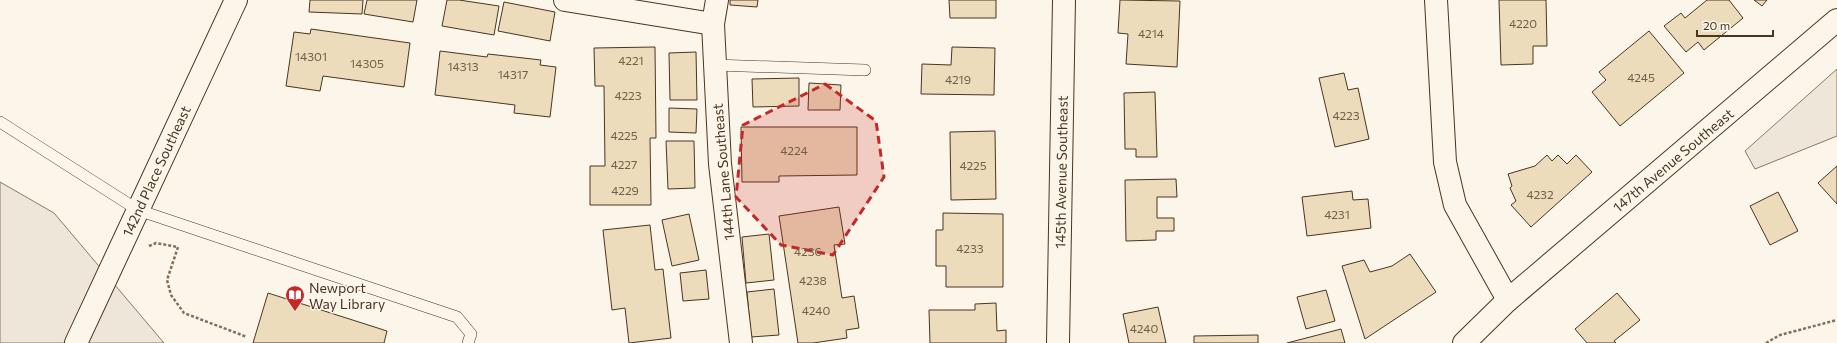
<svg xmlns="http://www.w3.org/2000/svg" width="1837" height="343" font-family="Commissioner,sans-serif">
  <style>
    .green { fill: #ede6d9; stroke: #887966 }
    .building { fill: #ecdcbc; stroke: #4a3520 }
    .lines { fill: none; stroke-linecap: round; stroke-linejoin: round }
    .service-casing { stroke: #4a3520; stroke-width: 12 }
    .minor-casing { stroke: #4a3520; stroke-width: 24 }
    .path { stroke: #7f6f5c; stroke-width: 2.5; stroke-dasharray: 3 2; stroke-linecap: butt }
    .service { stroke: #fbf6e9; stroke-width: 11 }
    .minor { stroke: #fbf6e9; stroke-width: 22 }
    .marked { fill: #c62828; fill-opacity: 0.2; stroke: #c62828; stroke-width: 3; stroke-dasharray: 8 5; stroke-linejoin: round }
    .labels { text-anchor: middle; dominant-baseline: central; stroke-width: 3; stroke-linejoin: round; paint-order: stroke }
    .number-label { font-size: 12px; fill: #725f47 }
    .street-label { font-size: 14px; fill: #4a3520; stroke: #fbf6e9 }
    .poi-label { font-size: 14px; fill: #4a3520; stroke: #fbf6e9; text-anchor: start }
  </style>
  <rect width="100%" height="100%" fill="#fbf6e9"/>
  <g class="green">
    <path d="M1837 69V136L1755 169 1745 151Z"/>
    <path d="M0 182 54 213 164 343H0Z"/>
  </g>
  <g class="building">
    <path d="M310 0H363L362 14 309 12Z"/>
    <path d="M367 0H417L413 22 364 14Z"/>
    <path d="M447 0H459L499 6 494 35 442 26Z"/>
    <path d="M730 0H758L757 7 730 5Z"/>
    <path d="M949 0H996V18H950Z"/>
    <path d="M1120 0 1180 1 1177 67 1126 64 1128 34 1118 33Z"/>
    <path d="M1499 0H1546L1547 46H1533V64L1501 65Z"/>
    <path d="M1707 0H1729L1743 18 1704 50 1698 42 1686 52 1664 26 1681 13 1685 18Z"/>
    <path d="M1754 0H1767L1762 6Z"/>
    <path d="M504 2 555 12 550 41 498 31Z"/>
    <path d="M311 29 410 43 404 87 323 76 320 91 286 86 294 32 310 34Z"/>
    <path d="M1649 31 1684 73 1620 126 1592 92 1606 80 1599 72Z"/>
    <path d="M655 47 656 138H650L651 205H590V166H605L604 86H595L594 48Z"/>
    <path d="M952 47 995 48 994 95 921 94 922 64 951 65Z"/>
    <path d="M440 51 487 57 488 54 541 60 540 65 556 67 550 117 514 113 515 105 435 95Z"/>
    <path d="M696 52 697 100H670L669 53Z"/>
    <path d="M1344 73 1348 90 1358 88 1369 139 1335 147 1319 78Z"/>
    <path d="M799 78V106L753 107 752 79Z"/>
    <path d="M809 83 841 85 840 110H808Z"/>
    <path d="M1155 92 1157 157H1136V149H1125L1124 93Z"/>
    <path d="M669 108 697 109 696 133 669 132Z"/>
    <path d="M741 127H857V175L779 176V182H742Z"/>
    <path d="M995 131 996 199 951 200 950 132Z"/>
    <path d="M666 141H694L695 188 668 189Z"/>
    <path d="M1547 155 1552 161 1558 155 1567 164 1576 155 1592 172 1531 227 1511 205 1516 201 1510 188 1512 186 1508 174 1535 166Z"/>
    <path d="M1837 166V204L1818 183Z"/>
    <path d="M1176 179 1177 197H1157V218H1174V231H1156V240L1126 241 1125 180Z"/>
    <path d="M1352 191 1353 200 1368 199 1371 228 1307 236 1302 197Z"/>
    <path d="M1778 192 1798 231 1770 245 1750 206Z"/>
    <path d="M839 207 845 244 834 245 842 298 854 296 859 328 846 330 847 338 813 343H798L779 216Z"/>
    <path d="M943 213 1003 214V287H946V266H936V230H943Z"/>
    <path d="M689 214 699 260 672 266 662 220Z"/>
    <path d="M650 225 655 270 663 269 671 338 629 343 625 308 612 310 603 230Z"/>
    <path d="M769 234 774 280 746 283 742 237Z"/>
    <path d="M1410 254 1436 292 1365 339 1342 266 1364 260 1370 272 1392 266Z"/>
    <path d="M706 270 709 299 683 301 680 273Z"/>
    <path d="M774 289 779 335 751 337 747 292Z"/>
    <path d="M1326 290 1335 321 1306 329 1297 297Z"/>
    <path d="M268 293 387 331 384 343H253Z"/>
    <path d="M1617 293 1640 320 1614 341 1616 343H1587L1575 329Z"/>
    <path d="M996 303 997 331 1006 330V343H930L929 310H975V304Z"/>
    <path d="M1158 307 1166 343H1129L1123 314Z"/>
    <path d="M1341 329 1345 343H1287Z"/>
    <path d="M1258 335V343H1194V336Z"/>
  </g>
  <g class="lines">
    <g class="service-casing">
      <g id="service">
        <path d="M715 65 865 70"/>
        <path d="M0 122 138 210 457 317 471 334 468 343"/>
      </g>
    </g>
    <g class="minor-casing">
      <g id="minor">
        <path d="M565 0 713 24"/>
        <path d="M717 0 713 24 720 164 741 343"/>
        <path d="M1436 0 1445 162 1455 205 1508 300"/>
        <path d="M76 343 236 0"/>
        <path d="M1058 343 1064 0"/>
        <path d="M1464 343 1508 300 1837 20"/>
      </g>
    </g>
    <g class="path">
      <path d="M149 246 156 243 178 247 167 280 171 295 184 313 247 337"/>
      <path d="M1766 343 1780 335 1837 320"/>
    </g>
    <use href="#service" class="service"/>
    <use href="#minor" class="minor"/>
  </g>
  <path class="marked" d="M825 84 876 121 884 177 833 255 781 245 736 197 743 125Z"/>
  <defs>
    <g id="library-pin" transform="scale(1)"><path d="M0 17L-7.5 6A9.5 9.5 0 1 1 7.5 6Z" fill="#c62828" stroke="#fbf6e9"/><path d="M-6-4Q-3-5.5-.7-3.5V5Q-3 3-6 4ZM6-4Q3-5.5 .7-3.5V5Q3 3 6 4Z" fill="#fff"/></g>
  </defs>
  <g fill-rule="evenodd">
    <use href="#library-pin" x="295" y="295"/>
  </g>
  <g class="labels">
    <g class="number-label">
      <text x="1523" y="23">4220</text>
      <text x="1151" y="33">4214</text>
      <text x="311" y="56">14301</text>
      <text x="631" y="60">4221</text>
      <text x="367" y="63">14305</text>
      <text x="463" y="66">14313</text>
      <text x="513" y="74">14317</text>
      <text x="1641" y="77">4245</text>
      <text x="958" y="79">4219</text>
      <text x="628" y="95">4223</text>
      <text x="1346" y="115">4223</text>
      <text x="624" y="135">4225</text>
      <text x="794" y="150">4224</text>
      <text x="624" y="164">4227</text>
      <text x="973" y="165">4225</text>
      <text x="625" y="190">4229</text>
      <text x="1540" y="194">4232</text>
      <text x="1337" y="214">4231</text>
      <text x="970" y="248">4233</text>
      <text x="808" y="251">4236</text>
      <text x="813" y="280">4238</text>
      <text x="816" y="310">4240</text>
      <text x="1144" y="328">4240</text>
    </g>
    <g class="street-label">
      <text transform="translate(1673 160) rotate(-40)">147th Avenue Southeast</text>
      <text transform="translate(156 171) rotate(-65)">142nd Place Southeast</text>
      <text transform="translate(723 172) rotate(-95)">144th Lane Southeast</text>
      <text transform="translate(1061 172) rotate(-89)">145th Avenue Southeast</text>
    </g>
    <g class="poi-label">
      <text x="309" y="287">Newport<tspan x="309" dy="16">Way Library</tspan></text>
    </g>
  </g>
  <path d="M1697 30v6h76v-6" fill="none" stroke="#4a3520" stroke-width="2"/>
  <text x="1703" y="30" font-size="12" fill="#4a3520" stroke="#fbf6e9" stroke-width="3" paint-order="stroke">20 m</text>
</svg>
